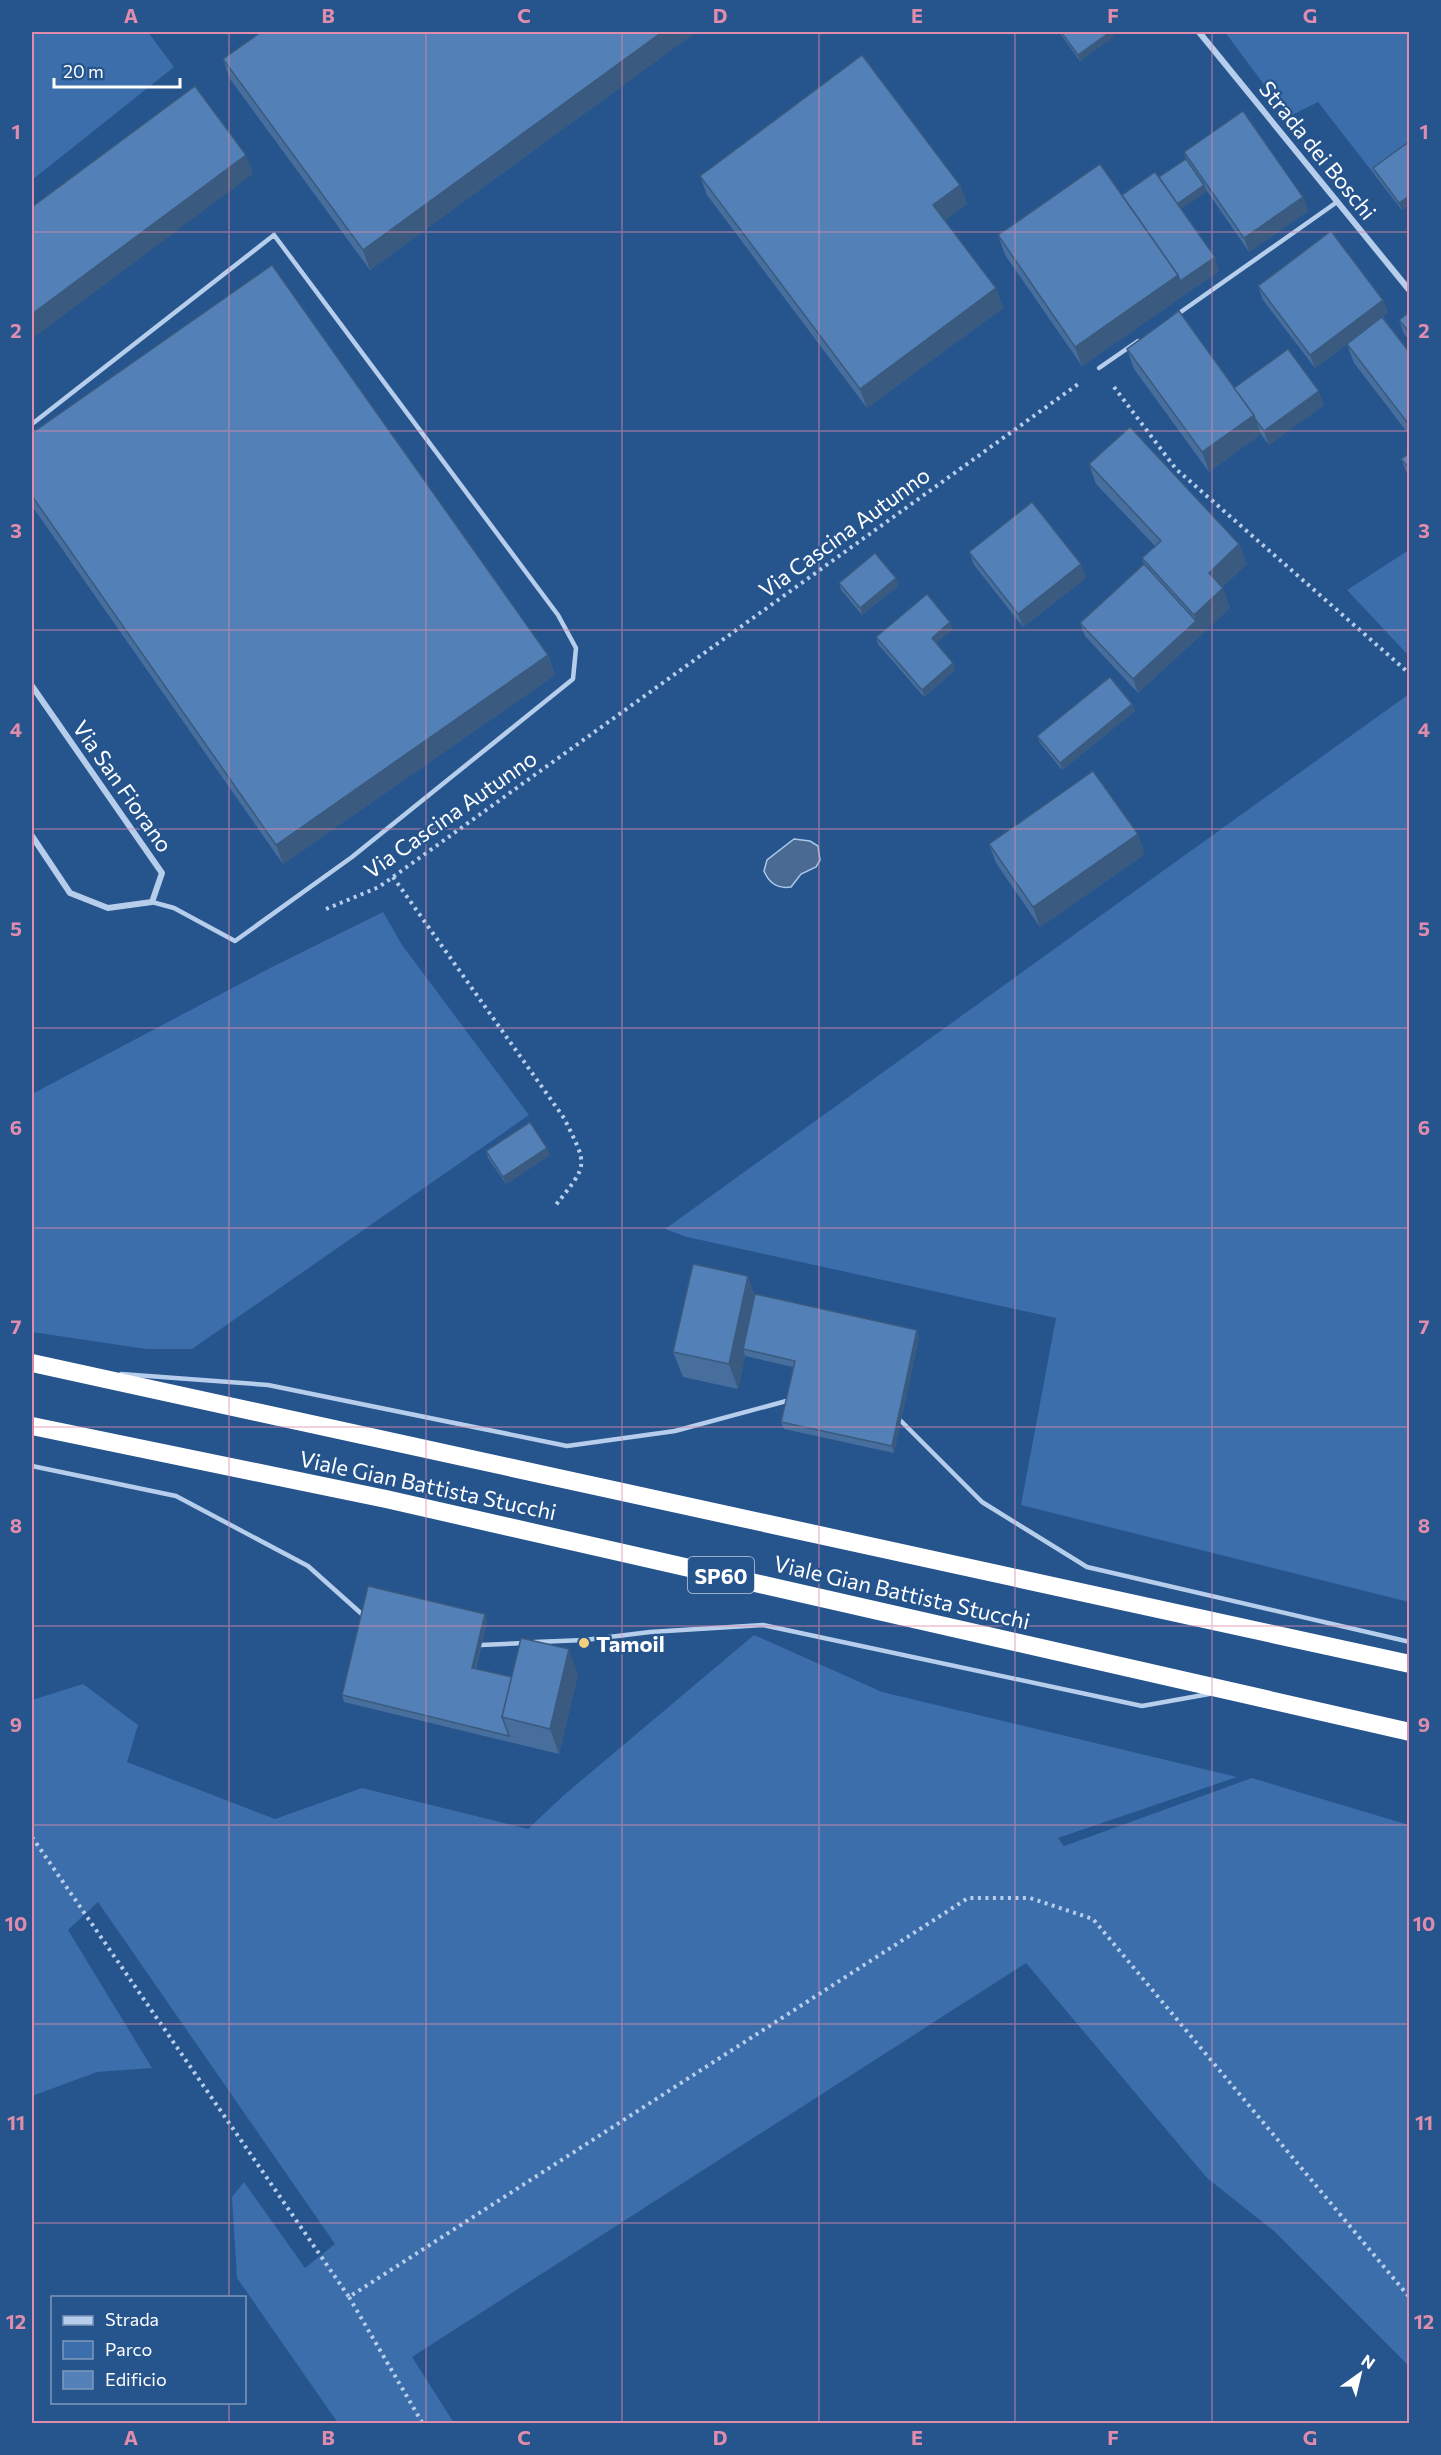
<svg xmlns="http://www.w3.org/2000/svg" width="1441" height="2455" font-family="Commissioner,sans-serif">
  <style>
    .green { fill: #3b6eaa }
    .water { fill: #4a6a92; stroke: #abc9eb; stroke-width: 1.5 }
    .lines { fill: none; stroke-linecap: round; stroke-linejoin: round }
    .path { stroke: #b6ceeb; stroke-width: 4; stroke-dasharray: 3 4.5; stroke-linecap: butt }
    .lane { stroke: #b6ceeb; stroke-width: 4.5 }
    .street { stroke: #b6ceeb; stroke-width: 6 }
    .highway { stroke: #fff; stroke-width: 18 }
    .wall { fill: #476e9d }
    .shaded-wall { fill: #3a5a7f }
    .building { fill: #5380b6; stroke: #3a5a7f; stroke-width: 1.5 }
    .grid { fill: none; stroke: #e08cad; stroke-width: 1.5; stroke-opacity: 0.55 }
    .poi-dot { fill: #f3d07b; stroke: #26548d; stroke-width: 2 }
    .labels { text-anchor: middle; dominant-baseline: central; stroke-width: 4.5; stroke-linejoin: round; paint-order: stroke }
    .shield { fill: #26548d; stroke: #beccdd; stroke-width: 1.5 }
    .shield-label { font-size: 21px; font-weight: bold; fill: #fff }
    .street-label { font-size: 22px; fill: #fff; stroke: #26548d }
    .poi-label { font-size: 22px; font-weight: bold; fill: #fff; stroke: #26548d; text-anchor: start }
    .neatline { fill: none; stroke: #e08cad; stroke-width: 2 }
    .grid-label { font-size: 20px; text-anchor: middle; font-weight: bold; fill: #e08cad }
  </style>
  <rect width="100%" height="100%" fill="#26548d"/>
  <g class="green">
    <path d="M32 32H148L174 67 32 180Z"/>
    <path d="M1225 32H1409V204L1402 210 1318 102 1288 117Z"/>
    <path d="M1409 550V656L1347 590Z"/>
    <path d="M1409 694V1602L1021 1505 1056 1318 687 1237 665 1229Z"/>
    <path d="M383 912 402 945 529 1115 192 1349H146L32 1332V1094L270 968Z"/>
    <path d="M754 1635 882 1692 1237 1777 1058 1838 1064 1846 1252 1778 1409 1825V2366L1274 2231 1207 2178 1026 1963 412 2357 454 2423H338L237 2278 232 2197 244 2182 305 2268 335 2244 98 1902 68 1930 152 2068 97 2072 32 2096V1700L83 1684 138 1725 127 1762 275 1819 362 1788 528 1829 564 1795Z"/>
  </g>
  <path class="water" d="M794 839 810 841 818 846 820 860 816 867 801 874 791 887C778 889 769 883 764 871L767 860Z"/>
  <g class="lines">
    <g class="path">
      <path d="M1114 387 1176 469 1410 674"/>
      <path d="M393 877 564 1118C588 1167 589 1163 555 1206"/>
      <path d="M326 909 379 887 1081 382"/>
      <path d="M32 1837 349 2297 968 1898H1030L1093 1919 1410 2298"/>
      <path d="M349 2297 423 2424"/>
    </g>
    <g class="lane">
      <path d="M1175 316 1337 202"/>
      <path d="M1099 368 1138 341"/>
      <path d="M32 424 274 235 558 615 576 648 573 679 352 857 235 941 174 908 152 902"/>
      <path d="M121 1374 268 1385 567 1446 675 1431 790 1400"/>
      <path d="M901 1421 982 1502 1087 1567 1410 1642"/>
      <path d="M32 1466 176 1496 308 1566 364 1616"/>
      <path d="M535 1642 585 1640 650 1632 763 1625 1142 1706 1209 1694"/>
      <path d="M481 1645 524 1643"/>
    </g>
    <g class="street">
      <path d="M1199 32 1410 291"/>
      <path d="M32 686 162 873 152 902 108 908 70 893 32 836"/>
    </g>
    <g class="highway">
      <path d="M32 1363 1410 1664"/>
      <path d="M32 1426 386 1499 1410 1732"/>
    </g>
  </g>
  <g class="wall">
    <path d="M696 32 370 270 230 79 223 59Z"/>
    <path d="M1059 32H1111L1113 37 1080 61Z"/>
    <path d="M1410 141V204L1402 210 1375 175 1373 168Z"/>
    <path d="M1184 152 1303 197 1308 211 1249 252 1207 191 1181 209 1219 271 1082 366 1005 255 998 235 1122 195 1159 177 1186 159Z"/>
    <path d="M700 176 960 185 967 204 945 220 996 288 1003 308 867 408 707 195Z"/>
    <path d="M1258 286 1383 300 1388 313 1383 317 1410 353V436L1354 363 1347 344 1315 368 1263 300Z"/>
    <path d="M1410 312V341L1404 334 1399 320Z"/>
    <path d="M1127 349 1234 388 1324 405 1269 445 1260 433 1261 434 1209 472 1134 369Z"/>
    <path d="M32 433 548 655 555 675 283 864 32 506Z"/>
    <path d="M1410 453V480L1401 459Z"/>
    <path d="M1089 464 1239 544 1247 564 1222 587 1230 608 1138 693 1085 636 1080 623 1144 564 1142 558 1155 546 1096 484Z"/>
    <path d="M969 552 1086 578 1023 627 974 565Z"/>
    <path d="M839 583 899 585 862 615 841 590Z"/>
    <path d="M953 629 936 643 955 670 924 697 878 644 876 637Z"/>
    <path d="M1132 704 1135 711 1062 770 1040 743 1037 736Z"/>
    <path d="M989 844 1145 854 1040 927 996 863Z"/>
    <path d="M486 1151 550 1155 506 1184 488 1158Z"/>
    <path d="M755 1294 919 1337 894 1453 784 1429 781 1422 793 1367 745 1356 738 1389 683 1377 673 1352Z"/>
    <path d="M487 1621 476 1669 512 1677 578 1674 559 1754 344 1702 342 1695Z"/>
  </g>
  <g class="shaded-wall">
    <path d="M662 32H696L370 270 363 250Z"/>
    <path d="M1110 32H1111L1113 37 1080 61 1078 55Z"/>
    <path d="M246 155 253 174 32 339V314Z"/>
    <path d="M960 185 967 204 940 224 933 205Z"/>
    <path d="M1204 185 1207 191 1179 211 1176 204Z"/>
    <path d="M1410 196V204L1402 210 1399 203Z"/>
    <path d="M1303 197 1308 211 1249 252 1244 238Z"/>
    <path d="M1215 257 1219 271 1082 366 1075 347 1178 275Z"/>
    <path d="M996 288 1003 308 867 408 860 389Z"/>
    <path d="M1383 300 1388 313 1315 368 1310 355Z"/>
    <path d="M1319 391 1324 405 1269 445 1264 431Z"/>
    <path d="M1254 415 1261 434 1209 472 1202 452Z"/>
    <path d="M1239 544 1247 564 1216 592 1209 573Z"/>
    <path d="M1081 564 1086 578 1023 627 1018 614Z"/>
    <path d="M896 578 899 585 862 615 860 608Z"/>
    <path d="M1223 588 1230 608 1138 693 1133 679 1196 621 1194 615Z"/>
    <path d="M950 622 953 629 934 645 932 638Z"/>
    <path d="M548 655 555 675 283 864 276 845Z"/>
    <path d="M953 663 955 670 924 697 922 690Z"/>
    <path d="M1132 704 1135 711 1062 770 1060 763Z"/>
    <path d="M1138 834 1145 854 1040 927 1033 907Z"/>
    <path d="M547 1148 550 1155 506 1184 503 1177Z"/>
    <path d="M748 1276 757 1301 743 1349 745 1356 738 1389 729 1364Z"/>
    <path d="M917 1330 919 1337 894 1453 892 1446Z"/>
    <path d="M485 1614 487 1621 474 1674 472 1668Z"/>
    <path d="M569 1649 578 1674 559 1754 550 1729Z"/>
  </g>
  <g class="building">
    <path d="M261 32H662L363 250 223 59Z"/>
    <path d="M1061 32H1110L1078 55Z"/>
    <path d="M862 55 960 185 933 205 996 288 860 389 700 176Z"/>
    <path d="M195 86 246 155 32 314V207Z"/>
    <path d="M1243 111 1303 197 1244 238 1184 152Z"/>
    <path d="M1410 141V196L1399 203 1373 168Z"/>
    <path d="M1186 159 1204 185 1177 204 1159 177Z"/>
    <path d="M1100 164 1178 275 1075 347 998 235Z"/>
    <path d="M1155 172 1215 257 1180 281 1178 275 1122 195Z"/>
    <path d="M1331 231 1383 300 1310 355 1258 286Z"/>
    <path d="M272 265 548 655 276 845 32 496V433Z"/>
    <path d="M1179 311 1254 415 1202 452 1127 349Z"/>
    <path d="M1410 312V333L1399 320Z"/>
    <path d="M1382 317 1410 353V426L1347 344Z"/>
    <path d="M1288 349 1319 391 1264 431 1255 419 1254 415 1234 388Z"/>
    <path d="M1130 427 1239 544 1209 573 1223 588 1194 615 1142 558 1161 541 1089 464Z"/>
    <path d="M1410 453V469L1401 459Z"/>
    <path d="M1032 502 1081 564 1018 614 969 552Z"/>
    <path d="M875 553 896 578 860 608 839 583Z"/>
    <path d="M1144 564 1196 621 1133 679 1080 623Z"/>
    <path d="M927 594 950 622 932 638 953 663 922 690 876 637Z"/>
    <path d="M1110 677 1132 704 1060 763 1037 736Z"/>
    <path d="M1093 771 1138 834 1033 907 989 844Z"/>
    <path d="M530 1122 547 1148 503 1177 486 1151Z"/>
    <path d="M693 1264 748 1276 729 1364 673 1352Z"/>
    <path d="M755 1294 917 1330 892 1446 781 1422 795 1361 743 1349Z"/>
    <path d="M368 1586 485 1614 472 1668 512 1677 502 1717 509 1736 342 1695Z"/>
    <path d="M521 1638 569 1649 550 1729 502 1717Z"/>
  </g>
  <path class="grid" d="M229 32V2298M426 32V2424M622 32V2424M819 32V2424M1015 32V2424M1212 32V2424M32 232H1410M32 431H1410M32 630H1410M32 829H1410M32 1028H1410M32 1228H1410M32 1427H1410M32 1626H1410M32 1825H1410M32 2024H1410M32 2223H1410M229 2402V2424"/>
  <circle class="poi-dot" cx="584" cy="1643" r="6"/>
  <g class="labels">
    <rect class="shield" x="688" y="1557" width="66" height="36" rx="4.5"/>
    <g class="shield-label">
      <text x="721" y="1575">SP60</text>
    </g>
    <g class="street-label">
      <text transform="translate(1318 150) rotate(51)">Strada dei Boschi</text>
      <text transform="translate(844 532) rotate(-36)">Via Cascina Autunno</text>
      <text transform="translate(123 786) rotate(55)">Via San Fiorano</text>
      <text transform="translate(450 814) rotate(-35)">Via Cascina Autunno</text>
      <text transform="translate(428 1485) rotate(12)">Viale Gian Battista Stucchi</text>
      <text transform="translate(902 1592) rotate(13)">Viale Gian Battista Stucchi</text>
    </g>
    <g class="poi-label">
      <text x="596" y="1643">Tamoil</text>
    </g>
  </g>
  <rect width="1441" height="2455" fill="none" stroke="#26548d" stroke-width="66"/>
  <rect x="51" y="2296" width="195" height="108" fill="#26548d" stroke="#7d98bb" stroke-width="1.5"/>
  <rect x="63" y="2316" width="30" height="9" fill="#b6ceeb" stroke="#7d98bb" stroke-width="1.5"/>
  <text x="105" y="2326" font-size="18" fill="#ffffff">Strada</text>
  <rect x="63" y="2341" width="30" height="18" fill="#3b6eaa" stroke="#7d98bb" stroke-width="1.5"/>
  <text x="105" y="2356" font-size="18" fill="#ffffff">Parco</text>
  <rect x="63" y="2371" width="30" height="18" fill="#5380b6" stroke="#7d98bb" stroke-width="1.5"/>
  <text x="105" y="2386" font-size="18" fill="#ffffff">Edificio</text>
  <g transform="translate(1360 2374) rotate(34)" stroke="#26548d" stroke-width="4.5" paint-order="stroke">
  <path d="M0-4.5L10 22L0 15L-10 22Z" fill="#ffffff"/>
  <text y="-9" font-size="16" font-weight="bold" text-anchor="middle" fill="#ffffff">N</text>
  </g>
  <path d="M54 78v9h126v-9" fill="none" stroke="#ffffff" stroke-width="3"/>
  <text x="63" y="78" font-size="18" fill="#ffffff" stroke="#26548d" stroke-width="4.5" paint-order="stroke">20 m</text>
  <rect x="33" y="33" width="1375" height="2389" class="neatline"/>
  <g class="grid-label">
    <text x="131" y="23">A</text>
    <text x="328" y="23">B</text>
    <text x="524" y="23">C</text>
    <text x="720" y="23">D</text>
    <text x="917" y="23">E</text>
    <text x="1113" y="23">F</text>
    <text x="1310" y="23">G</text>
    <text x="16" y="139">1</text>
    <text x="1424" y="139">1</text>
    <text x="16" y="338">2</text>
    <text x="1424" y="338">2</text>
    <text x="16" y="538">3</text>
    <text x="1424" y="538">3</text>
    <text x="16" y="737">4</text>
    <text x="1424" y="737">4</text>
    <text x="16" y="936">5</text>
    <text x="1424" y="936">5</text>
    <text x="16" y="1135">6</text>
    <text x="1424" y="1135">6</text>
    <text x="16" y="1334">7</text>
    <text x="1424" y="1334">7</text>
    <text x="16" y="1533">8</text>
    <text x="1424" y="1533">8</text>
    <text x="16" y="1732">9</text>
    <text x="1424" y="1732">9</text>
    <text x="16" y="1931">10</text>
    <text x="1424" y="1931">10</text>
    <text x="16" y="2130">11</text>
    <text x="1424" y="2130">11</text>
    <text x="16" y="2329">12</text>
    <text x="1424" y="2329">12</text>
    <text x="131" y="2445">A</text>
    <text x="328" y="2445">B</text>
    <text x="524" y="2445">C</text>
    <text x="720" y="2445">D</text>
    <text x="917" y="2445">E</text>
    <text x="1113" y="2445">F</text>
    <text x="1310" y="2445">G</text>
  </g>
</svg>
